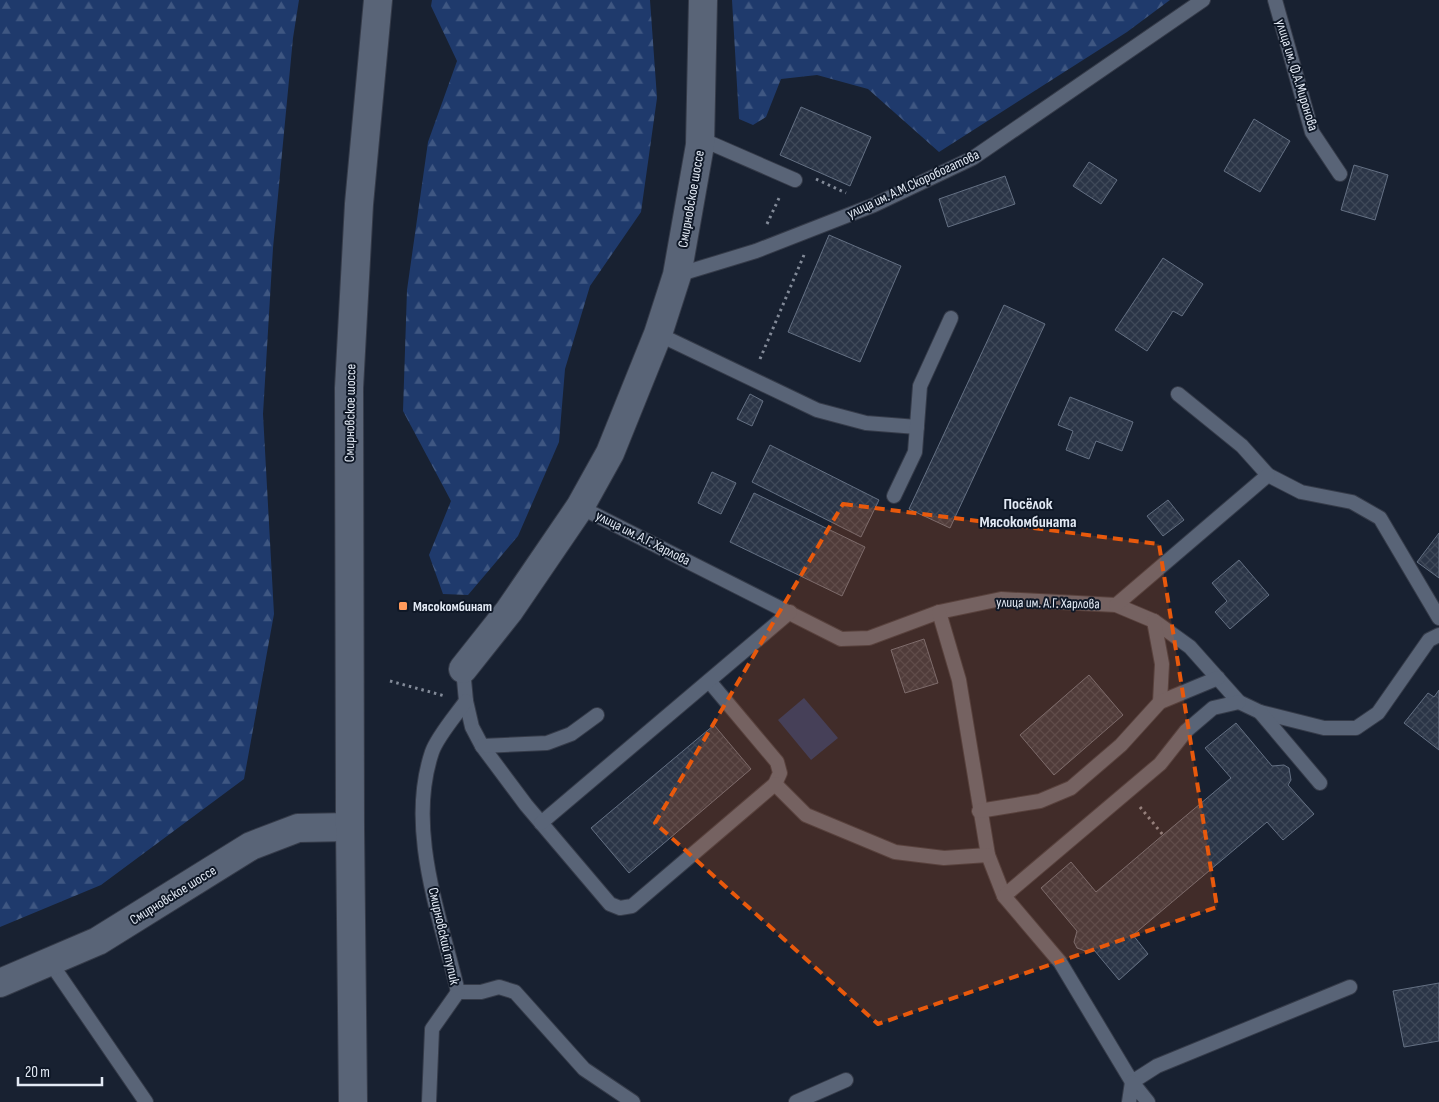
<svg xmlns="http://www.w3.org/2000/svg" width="1439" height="1102" font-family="'Sofia Sans Condensed',sans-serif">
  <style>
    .green { fill: #1f3a6c }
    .forest { fill: url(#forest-firs) }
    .building { fill: url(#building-cross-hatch); stroke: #647083 }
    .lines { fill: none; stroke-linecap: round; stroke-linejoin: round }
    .lane-casing { stroke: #353b49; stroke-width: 16 }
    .street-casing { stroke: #353b49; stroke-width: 30 }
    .secondary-casing { stroke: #353b49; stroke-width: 30 }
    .path { stroke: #828a98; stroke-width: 3; stroke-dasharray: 2.5 4; stroke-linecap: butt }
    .lane { stroke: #596477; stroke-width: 14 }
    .street { stroke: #596477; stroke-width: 28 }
    .secondary { stroke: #596477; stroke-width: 28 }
    .marked { fill: #e8590c; fill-opacity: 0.2; stroke: #e8590c; stroke-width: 4; stroke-dasharray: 10 6; stroke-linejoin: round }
    .poi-dot { fill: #ff9a5b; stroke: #0f1827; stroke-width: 2 }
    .labels { text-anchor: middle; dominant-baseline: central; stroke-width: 4; stroke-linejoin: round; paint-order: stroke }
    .street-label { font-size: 14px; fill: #e3eaf5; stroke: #0f1827 }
    .poi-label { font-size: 14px; font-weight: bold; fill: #e3eaf5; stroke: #0f1827; text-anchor: start }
    .quarter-label { font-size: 16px; font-weight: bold; fill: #e3eaf5; stroke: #0f1827 }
  </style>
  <defs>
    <pattern id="forest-firs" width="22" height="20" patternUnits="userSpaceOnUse" patternTransform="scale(1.25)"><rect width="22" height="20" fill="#1f3a6c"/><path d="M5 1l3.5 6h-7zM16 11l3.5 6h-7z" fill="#3f5782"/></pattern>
    <pattern id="building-cross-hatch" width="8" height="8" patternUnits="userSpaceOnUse" patternTransform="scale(1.25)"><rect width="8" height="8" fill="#2b3547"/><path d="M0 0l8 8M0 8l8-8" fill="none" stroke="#3f4959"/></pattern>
  </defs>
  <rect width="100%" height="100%" fill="#182131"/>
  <path class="green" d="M804 698 838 738 811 760 778 720Z"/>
  <g class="forest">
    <path d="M0 0H299L293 38 273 248 263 414 274 614 244 779 101 885 0 927Z"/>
    <path d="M432 0H650L657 98 641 212 590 286 565 369 559 442 518 536 468 595 443 594 429 555 451 501 403 411 407 290 428 142 457 61 431 6Z"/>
    <path d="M732 0H1170L1127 32 939 152 868 89 817 75 781 79 766 117 753 125 739 119Z"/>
  </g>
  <g class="building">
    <path d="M801 107 871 137 850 186 780 155Z"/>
    <path d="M1254 119 1290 141 1260 192 1224 171Z"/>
    <path d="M1089 162 1117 180 1101 204 1073 186Z"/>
    <path d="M1354 165 1388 175 1375 220 1341 210Z"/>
    <path d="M1005 176 1015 204 948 227 939 199Z"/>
    <path d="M829 235 901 266 860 362 788 332Z"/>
    <path d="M1163 258 1203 284 1182 316 1173 311 1147 351 1115 330Z"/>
    <path d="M1004 305 1045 324 950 528 909 509Z"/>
    <path d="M750 394 763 401 752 426 737 419Z"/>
    <path d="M1070 397 1133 422 1122 451 1096 441 1089 459 1066 450 1073 431 1058 425Z"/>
    <path d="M770 445 879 500 861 537 752 482Z"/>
    <path d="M712 472 736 483 721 514 698 503Z"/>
    <path d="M754 493 865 547 842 596 730 542Z"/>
    <path d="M1168 500 1184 520 1163 536 1147 516Z"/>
    <path d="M1439 533V578L1417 562Z"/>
    <path d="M1239 560 1269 595 1230 629 1215 612 1227 601 1212 583Z"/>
    <path d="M924 639 938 683 905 693 891 650Z"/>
    <path d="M1089 675 1123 715 1054 775 1020 735Z"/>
    <path d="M1439 690V750L1404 723 1428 693 1434 697Z"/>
    <path d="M1236 723 1272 766 1284 765 1289 768 1291 780 1288 785 1314 814 1283 840 1267 822 1133 935 1148 954 1119 980 1094 950 1088 952 1077 948 1074 942 1077 931 1041 888 1071 862 1096 892 1163 835 1231 778 1205 748Z"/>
    <path d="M714 725 751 769 629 873 591 828Z"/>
    <path d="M1439 983V1041L1404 1047 1393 991Z"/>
  </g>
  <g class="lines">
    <g class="lane-casing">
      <g id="lane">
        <path d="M1275 0 1312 132 1340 174"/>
        <path d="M701 139 795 180"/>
        <path d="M677 275 756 251 874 205 973 158 1203 0"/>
        <path d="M658 334 817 410 866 423 917 427"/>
        <path d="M1178 394 1242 446 1268 475 1301 492 1352 502 1380 518 1439 618"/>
        <path d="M894 496 915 452 920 386 951 318"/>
        <path d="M580 507 841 639 869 638 939 612 1001 599 1116 605 1154 621 1190 647 1239 702 1260 712 1324 728H1356L1378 713 1429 640 1439 635"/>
        <path d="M1116 605 1268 475"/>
        <path d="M939 612 959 680 988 855 1004 896"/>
        <path d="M1154 621 1162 664 1160 702"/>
        <path d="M463 669 466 701 472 727 482 746 526 805 610 904 620 908 632 906 775 784 780 773 777 762 709 681"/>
        <path d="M466 701C456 715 437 737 432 752 406 829 440 915 458 992H481L499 987 515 992 584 1069 633 1102"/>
        <path d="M1239 702 1213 708 1186 731 1160 764 1004 896 1060 962 1132 1082 1157 1066 1350 987"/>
        <path d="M1260 712 1320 783"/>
        <path d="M482 746 547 743 571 734 597 715"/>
        <path d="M775 784 806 815 895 852 944 858 988 855"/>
        <path d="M979 811 1040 801 1071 788 1121 745 1160 702 1218 678"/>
        <path d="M541 823 790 612"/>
        <path d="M50 962 146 1102"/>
        <path d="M429 1102 432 1029 458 992"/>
        <path d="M796 1102 846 1080"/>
        <path d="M1129 1102 1132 1082 1148 1102"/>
      </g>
    </g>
    <g class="street-casing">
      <g id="street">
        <path d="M463 669 509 611 580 507 610 453 658 334 677 275 700 145 703 0"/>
        <path d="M0 983 98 941 251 846 298 828 350 827"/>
      </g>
    </g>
    <g class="secondary-casing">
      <path id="secondary" d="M353 1102 350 827 349 388 359 204 378 0"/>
    </g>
    <g class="path">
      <path d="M816 179 846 193"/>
      <path d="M767 224 780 196"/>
      <path d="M760 359 804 255"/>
      <path d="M390 681 445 696"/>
      <path d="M1140 807 1163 835"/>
    </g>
    <use href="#lane" class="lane"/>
    <use href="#street" class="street"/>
    <use href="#secondary" class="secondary"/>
  </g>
  <path class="marked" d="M843 504 1159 544 1217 907 878 1024 655 823Z"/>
  <rect class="poi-dot" x="398" y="601" width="10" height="10" rx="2.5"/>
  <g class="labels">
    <g class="street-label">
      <text transform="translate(1297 75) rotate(73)">улица им. Ф.А.Миронова</text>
      <text transform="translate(913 184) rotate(-25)">улица им. А.М.Скоробогатова</text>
      <text transform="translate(691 199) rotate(-80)">Смирновское шоссе</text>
      <text transform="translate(350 413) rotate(-89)">Смирновское шоссе</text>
      <text transform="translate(643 538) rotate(27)">улица им. А.Г. Харлова</text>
      <text transform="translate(1048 603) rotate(1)">улица им. А.Г. Харлова</text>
      <text transform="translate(173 895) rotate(-32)">Смирновское шоссе</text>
      <text transform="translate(444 936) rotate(77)">Смирновский тупик</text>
    </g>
    <g class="poi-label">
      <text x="413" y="606">Мясокомбинат</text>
    </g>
    <g class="quarter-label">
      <text x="1028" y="504">Посёлок<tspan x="1028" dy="18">Мясокомбината</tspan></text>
    </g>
  </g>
  <path d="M18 1077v8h84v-8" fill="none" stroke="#e3eaf5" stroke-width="2.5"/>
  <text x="25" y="1077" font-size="15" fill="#e3eaf5" stroke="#0f1827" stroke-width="4" paint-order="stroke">20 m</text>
</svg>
